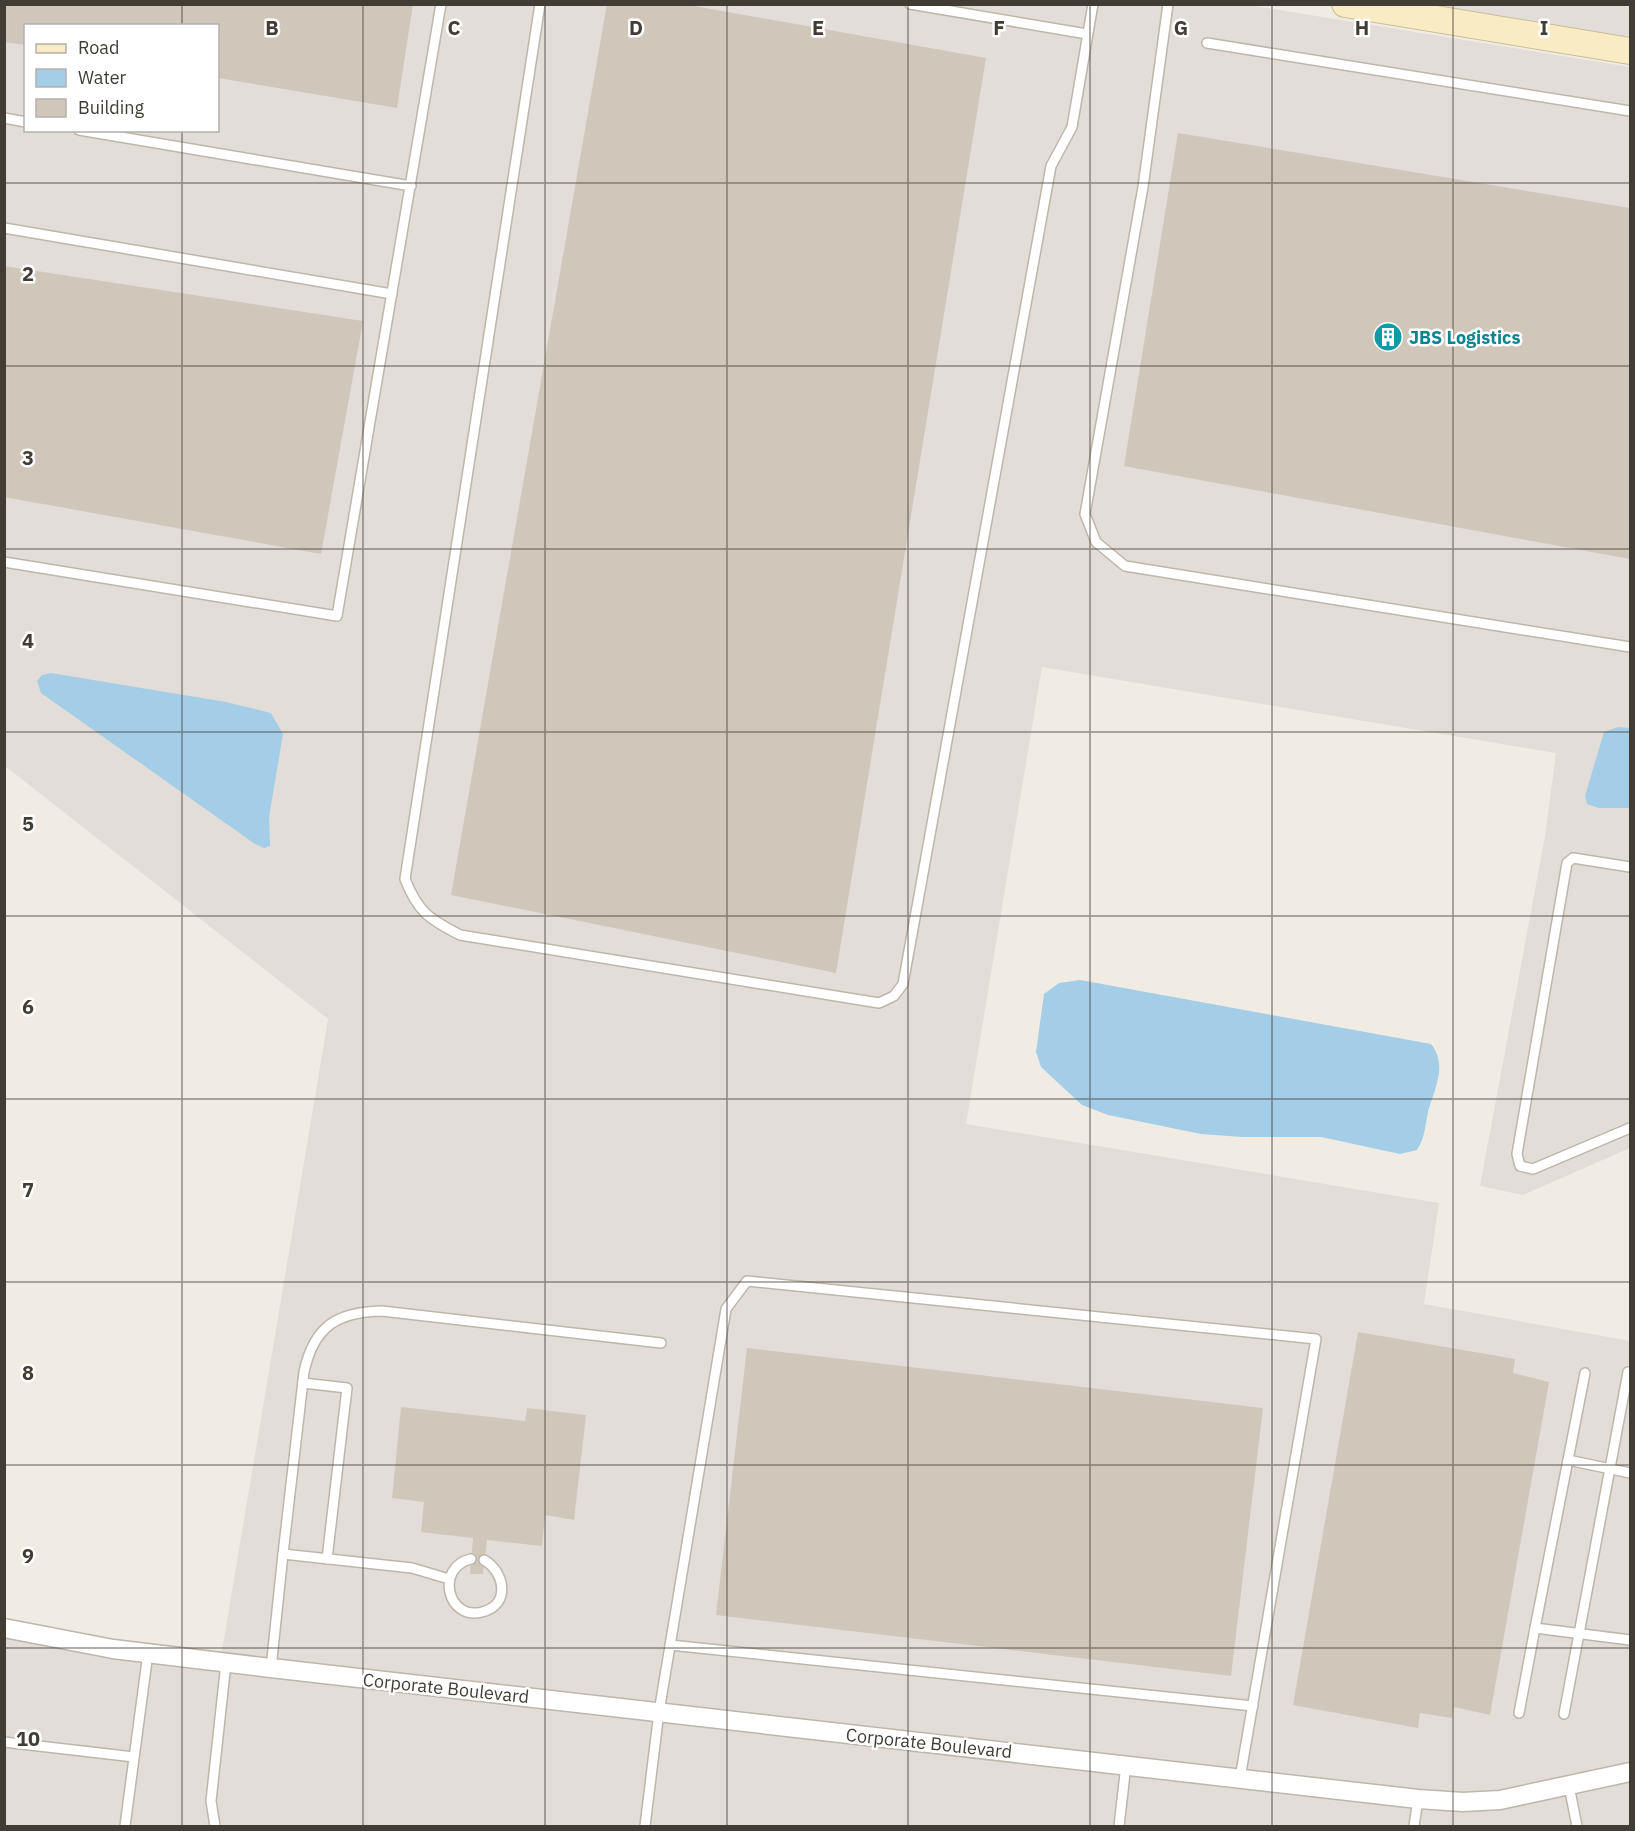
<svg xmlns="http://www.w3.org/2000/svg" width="1635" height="1831" font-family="'IBM Plex Sans',sans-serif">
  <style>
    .industrial { fill: #e2ddd8; fill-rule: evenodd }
    .water { fill: #a4cee8 }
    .building { fill: #d0c7ba }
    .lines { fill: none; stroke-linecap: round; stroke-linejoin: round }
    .lane-casing { stroke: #bdb6aa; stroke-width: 12 }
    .street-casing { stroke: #bdb6aa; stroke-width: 21 }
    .secondary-casing { stroke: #ccbd96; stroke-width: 28 }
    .lane { stroke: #fff; stroke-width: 9 }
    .street { stroke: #fff; stroke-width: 18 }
    .secondary { stroke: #f9ebc4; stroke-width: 26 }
    .grid { fill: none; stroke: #413c34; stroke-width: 1.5; stroke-opacity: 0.55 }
    .labels { text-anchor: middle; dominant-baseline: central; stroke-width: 5; stroke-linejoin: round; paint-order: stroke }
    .culture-label { font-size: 18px; font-weight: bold; fill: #0d838f; stroke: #fff; text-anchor: start }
    .street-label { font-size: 18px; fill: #413c34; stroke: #fff }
    .grid-label { font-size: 20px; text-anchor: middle; font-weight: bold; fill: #413c34; stroke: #fff; stroke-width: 5; stroke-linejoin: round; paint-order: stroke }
  </style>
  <rect width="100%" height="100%" fill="#f0ece3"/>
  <g class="industrial">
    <path d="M1242 4 1630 67V1148L1523 1195 1480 1186 1545 836 1556 753 1042 667 966 1124 1439 1203 1424 1304 1630 1341V1826H5V1632L219 1669 328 1019 5 766V5ZM26 26H218V130H26Z"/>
    <path d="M1409 5H1630V41Z"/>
  </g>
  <g class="water">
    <path d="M51 673 226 702 271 713 283 734 269 817 270 846 264 848 255 844 41 693 37 681 42 675Z"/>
    <path d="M1618 727 1630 728V808H1599L1587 804 1585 796 1604 732Z"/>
    <path d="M1080 980 1431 1044C1447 1064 1436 1086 1429 1108 1425 1123 1426 1136 1417 1150L1400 1154 1321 1137H1242L1201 1134 1108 1115 1082 1105 1041 1067 1036 1052 1044 994 1059 983Z"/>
  </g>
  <g class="building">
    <path d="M4 4H413L397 108 218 78V26H26V45L4 42Z"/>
    <path d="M607 4H683L986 58 836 973 451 895Z"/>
    <path d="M1178 133 1630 208V559L1124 466Z"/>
    <path d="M4 266 363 321 321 554 4 497Z"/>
    <path d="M1358 1332 1515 1359 1513 1373 1549 1382 1490 1715 1454 1707 1452 1718 1420 1713 1418 1728 1293 1705Z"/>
    <path d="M747 1348 1263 1408 1231 1676 716 1615Z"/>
    <path d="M401 1407 525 1421 527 1408 586 1415 574 1520 545 1515 542 1546 487 1540 483 1574H470L473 1538 421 1532 424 1502 392 1498Z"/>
  </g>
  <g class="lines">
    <g class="lane-casing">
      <g id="lane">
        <path d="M540 4 405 879C418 912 429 919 460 935L879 1003 894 996 903 984 1051 166 1072 127 1093 4"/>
        <path d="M910 4 1087 34"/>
        <path d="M1168 4 1143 187 1085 514 1096 542 1125 566 1630 647"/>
        <path d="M1207 43 1630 111"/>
        <path d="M4 118 26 122"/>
        <path d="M79 130 411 186"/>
        <path d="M4 228 392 294"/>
        <path d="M4 562 337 616 441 4"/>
        <path d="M1630 867 1573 858 1567 863 1517 1154 1520 1166 1533 1169 1630 1128"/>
        <path d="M303 1383 347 1388 327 1559"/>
        <path d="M1568 1460 1585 1373"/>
        <path d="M1630 1473 1568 1460 1535 1628 1630 1640"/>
        <path d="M283 1554 304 1372C314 1326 337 1312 382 1311L661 1343"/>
        <path d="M471 1559C435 1567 447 1621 482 1612 511 1605 505 1572 484 1560"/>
        <path d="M670 1645 1253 1706"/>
        <path d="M271 1668 283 1554 412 1568 449 1579"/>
        <path d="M1519 1713 1535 1628"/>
        <path d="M1564 1714 1628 1372"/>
        <path d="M4 1742 134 1757"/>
        <path d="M1569 1786 1577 1826"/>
        <path d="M125 1826 148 1653"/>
        <path d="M215 1826 211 1801 226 1663"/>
        <path d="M645 1826 659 1712 726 1309 747 1281 1316 1339 1240 1778"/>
        <path d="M1119 1826 1126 1765"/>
        <path d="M1414 1826 1418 1799"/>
      </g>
    </g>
    <g class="street-casing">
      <path id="street" d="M4 1628 113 1649 271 1668 1418 1799 1463 1802 1500 1800 1630 1772"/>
    </g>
    <g class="secondary-casing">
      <path id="secondary" d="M1345 4 1630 51"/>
    </g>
    <use href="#lane" class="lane"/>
    <use href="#street" class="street"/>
    <use href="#secondary" class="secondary"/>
  </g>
  <path class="grid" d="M182 4V26M363 4V1826M545 4V1826M727 4V1826M908 4V1826M1090 4V1826M1272 4V1826M1453 4V1826M182 130V1826M4 183H1630M4 366H1630M4 549H1630M4 732H1630M4 916H1630M4 1099H1630M4 1282H1630M4 1465H1630M4 1648H1630"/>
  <defs>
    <g id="building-disc" transform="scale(1.5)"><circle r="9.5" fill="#0f9aa8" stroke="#fff"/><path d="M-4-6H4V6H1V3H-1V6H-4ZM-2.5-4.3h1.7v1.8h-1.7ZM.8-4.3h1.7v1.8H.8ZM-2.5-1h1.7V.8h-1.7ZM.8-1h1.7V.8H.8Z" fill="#fff"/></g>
  </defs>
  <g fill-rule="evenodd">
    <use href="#building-disc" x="1388" y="337"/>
  </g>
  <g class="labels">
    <g class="culture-label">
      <text x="1409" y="337">JBS Logistics</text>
    </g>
    <g class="street-label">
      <text transform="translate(446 1688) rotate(6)">Corporate Boulevard</text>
      <text transform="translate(929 1743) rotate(6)">Corporate Boulevard</text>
    </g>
  </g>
  <g class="grid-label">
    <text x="272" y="35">B</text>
    <text x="454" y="35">C</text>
    <text x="636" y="35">D</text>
    <text x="818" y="35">E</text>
    <text x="999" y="35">F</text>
    <text x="1181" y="35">G</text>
    <text x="1362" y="35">H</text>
    <text x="1544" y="35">I</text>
    <text x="28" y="281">2</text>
    <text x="28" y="465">3</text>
    <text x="28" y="648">4</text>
    <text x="28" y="831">5</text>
    <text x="28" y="1014">6</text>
    <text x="28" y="1197">7</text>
    <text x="28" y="1380">8</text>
    <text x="28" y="1563">9</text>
    <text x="28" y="1746">10</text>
  </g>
  <rect width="1635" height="1831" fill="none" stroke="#413c34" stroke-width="12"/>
  <rect x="24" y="24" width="195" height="108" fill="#ffffff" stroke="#b3b1ae" stroke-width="1.5"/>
  <rect x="36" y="44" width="30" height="9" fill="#f9ebc4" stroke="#b3b1ae" stroke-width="1.5"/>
  <text x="78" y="54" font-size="18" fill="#413c34">Road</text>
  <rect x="36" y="69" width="30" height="18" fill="#a4cee8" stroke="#b3b1ae" stroke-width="1.5"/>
  <text x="78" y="84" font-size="18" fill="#413c34">Water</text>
  <rect x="36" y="99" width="30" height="18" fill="#d0c7ba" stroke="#b3b1ae" stroke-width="1.5"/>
  <text x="78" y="114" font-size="18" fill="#413c34">Building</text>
</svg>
